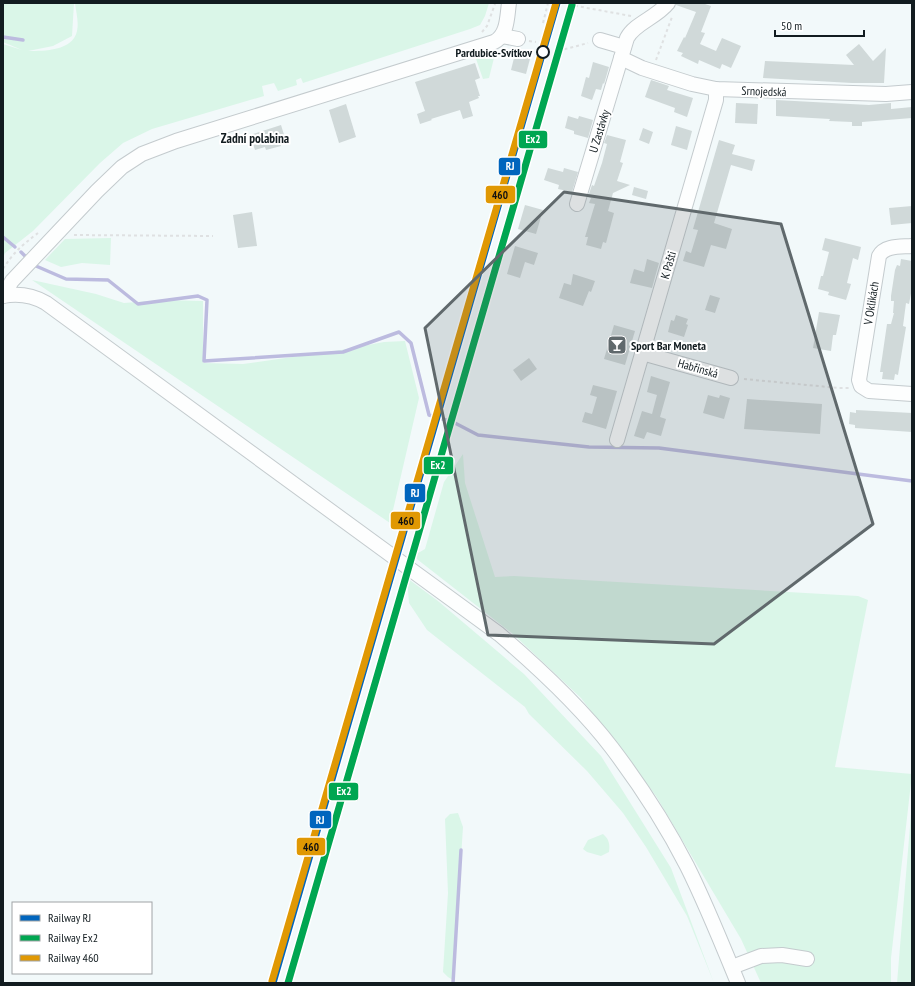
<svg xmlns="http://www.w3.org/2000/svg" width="915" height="986" font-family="'PT Sans Narrow',sans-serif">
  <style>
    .green { fill: #daf6e8 }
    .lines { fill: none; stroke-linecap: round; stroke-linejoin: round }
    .stream { stroke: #bcbbdf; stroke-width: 3.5 }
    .building { fill: #d0d9d9 }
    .minor-casing { stroke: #c4cbce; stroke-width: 16 }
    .path { stroke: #dfe1e2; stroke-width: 2; stroke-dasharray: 3 3; stroke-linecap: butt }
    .minor { stroke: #fdfefe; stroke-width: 14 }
    .rail-1-casing { stroke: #fff; stroke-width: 10 }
    .rail-2-casing { stroke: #fff; stroke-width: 10 }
    .rail-3-casing { stroke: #fff; stroke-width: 10 }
    .rail-1 { stroke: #0065bd; stroke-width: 7 }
    .rail-2 { stroke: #00a651; stroke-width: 7 }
    .rail-3 { stroke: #e09803; stroke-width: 7 }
    .marked { fill: #60696c; fill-opacity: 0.2; stroke: #60696c; stroke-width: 3; stroke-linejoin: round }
    .stop-dot { fill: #fff; stroke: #121c20; stroke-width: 2 }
    .labels { text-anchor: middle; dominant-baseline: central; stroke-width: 4; stroke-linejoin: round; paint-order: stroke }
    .stop-label { font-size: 12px; font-weight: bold; fill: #121c20; stroke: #fff; text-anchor: end }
    .street-label { font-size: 12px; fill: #121c20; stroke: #fff }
    .poi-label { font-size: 12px; font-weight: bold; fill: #121c20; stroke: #fff; text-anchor: start }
    .neighbourhood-label { font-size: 13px; font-weight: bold; fill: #121c20; stroke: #fff }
    .line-badge { stroke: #fff; stroke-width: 1.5 }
    .badge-label { font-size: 11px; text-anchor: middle; font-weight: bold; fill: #fff }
    .pale-badge-label { font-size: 11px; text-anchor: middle; font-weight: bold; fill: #111 }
  </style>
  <rect width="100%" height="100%" fill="#f2f9fa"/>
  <g class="green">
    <path d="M3 3H74L72 36 53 46 28 51C44 51 73 51 77 31 79 22 76 12 75 3H489L485 16 480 25 470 29 303 83 301 78 296 80 297 85 278 91 274 83 262 86 264 96 152 129 123 143 100 163 33 231 5 253 3 258V44L22 50 3 42Z"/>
    <path d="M496 50 489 78 483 79 475 56Z"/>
    <path d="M111 238 110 265 82 263 61 267 45 260 65 239Z"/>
    <path d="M32 280 96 294 124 303 162 300 203 301V363L243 364 341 350 384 342 405 341 419 398 390 523Z"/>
    <path d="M463 454 465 483 495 577 514 576 858 596 868 600 835 767 912 774 891 958V983H761L741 939 656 796 581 698 513 634 413 556 425 549 444 482Z"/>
    <path d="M407 578 438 601 524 674 601 756 671 868 714 983 687 916 646 847 623 813 587 771 529 714 525 707 427 630 409 603Z"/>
    <path d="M912 802V983H897Z"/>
    <path d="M458 813 463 827 453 980 448 977 443 972 448 893 445 819 450 814Z"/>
    <path d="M603 834C609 839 610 844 609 852L601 856 587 852 583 849 588 840Z"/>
  </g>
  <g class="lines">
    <g class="stream">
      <path d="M3 37 23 40"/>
      <path d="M3 237 15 247"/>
      <path d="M21 252 26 257"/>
      <path d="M36 266 66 279 108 280 138 304 198 296 207 300 204 361 343 352 399 332 411 343 429 415 453 422 478 435 589 447 659 448 912 481"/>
      <path d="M453 983 461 850"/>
    </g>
  </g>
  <g class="building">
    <path d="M676 3H702L711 6 701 32 705 33 700 44 716 51 722 38 741 46 731 68 722 64 720 69 699 60 698 64 681 56 683 53 677 51 684 37 685 38 696 12 676 5Z"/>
    <path d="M859 44 873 61 886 48 884 83H852L763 78 765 61 854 65 846 55Z"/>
    <path d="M516 50 531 55 526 74 511 70Z"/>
    <path d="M593 62 609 67 604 84 603 83 601 90 596 89 592 100 581 96 586 77 589 78Z"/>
    <path d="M475 63 480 78 475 80 480 96H478L479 98 469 102 473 116 463 119 460 110 431 119 432 120 420 124 417 114 425 111 415 82Z"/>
    <path d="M651 80 669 86 667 90 693 98 687 117 674 112 675 108 645 97Z"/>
    <path d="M776 100 869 105 891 103V109L912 107V118L862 122V126H852V122L829 121 830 119 776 116Z"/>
    <path d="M736 103 758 104 757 124 735 123Z"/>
    <path d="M346 104 356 137 339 143 329 110Z"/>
    <path d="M568 116 578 119 579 116 593 120 588 138 574 134V131L565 128Z"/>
    <path d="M281 125 286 141 280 143 281 146 266 150 265 147 255 150 250 135Z"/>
    <path d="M676 126 692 131 687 150 671 145Z"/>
    <path d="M643 128 653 132 649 144 639 140Z"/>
    <path d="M607 135 626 140 620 162 623 163 617 181 630 185 613 193 608 211 614 213 606 243 603 242 601 249 586 245 588 237H585L595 204 589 203 591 198 588 197 592 185 594 186 602 163 607 144 604 143Z"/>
    <path d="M719 140 735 145 732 154 755 160 752 171 731 165 714 223 732 229 726 249 711 245 704 267 683 261 686 251 691 253 698 230 693 229Z"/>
    <path d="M548 168 563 172 564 168 578 172 572 192 558 189 559 185 544 180Z"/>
    <path d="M634 187 648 191 646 199 632 195Z"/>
    <path d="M525 205 543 210 536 234 518 229Z"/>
    <path d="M912 206V223L891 225 889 208Z"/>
    <path d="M252 212 257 246 238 248 233 215Z"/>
    <path d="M825 238 861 247 858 260 853 258 847 283 851 284 846 300 828 295 829 292 818 289 821 276H823L829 252 822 250Z"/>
    <path d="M515 246 538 253 534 265 525 262 520 278 507 274Z"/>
    <path d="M647 259 659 263 652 288 630 283 634 269 644 272Z"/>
    <path d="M901 259 912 261V288L909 304 906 303 903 326 906 327 898 375 895 374 894 380 882 379 883 372H880L887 324H891L894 313H893L894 301H891V296L895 270 897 265 900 266Z"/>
    <path d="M573 274 595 281 591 292 589 291 583 306 559 298 564 283 571 285Z"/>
    <path d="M710 295 720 298 715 313 705 310Z"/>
    <path d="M819 312 840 315 836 335H833L831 351 813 348Z"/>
    <path d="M676 315 688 319 686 324 688 325 684 337 668 332 671 320 674 321Z"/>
    <path d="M614 325 635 331 625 365 604 359Z"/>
    <path d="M529 358 537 369 521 381 513 370Z"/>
    <path d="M651 376 670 382 660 417 666 419 661 436 647 432 644 439 634 436 642 411 652 414 657 395 647 392Z"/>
    <path d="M593 385 617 391 606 429 582 422 585 412 592 414 597 397 590 395Z"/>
    <path d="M708 395 719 398 720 395 730 398 724 419 703 413Z"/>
    <path d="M747 399 822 404 820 434 744 429Z"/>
    <path d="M856 410 912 413V432L855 428V425L849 424 850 412 856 413Z"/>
  </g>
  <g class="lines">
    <g class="minor-casing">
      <g id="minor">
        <path d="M502 36 518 39"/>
        <path d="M600 40 624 47"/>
        <path d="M621 58 642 68 692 84 716 89 886 94 912 92"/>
        <path d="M577 204 627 38C635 23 656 18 668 3"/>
        <path d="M912 246C901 247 885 245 879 256L859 380 861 386 869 391 912 394"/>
        <path d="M3 296C19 293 32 295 46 303L499 634C540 669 580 706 612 748 640 785 666 825 687 866 706 904 722 944 738 983"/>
        <path d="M3 296 12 281 97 191 122 167 142 154 176 141 494 42C508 35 507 16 509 3"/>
        <path d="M642 353 731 378"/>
        <path d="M617 440 716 100V89"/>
        <path d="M732 967 761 956 782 955 807 959"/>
      </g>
    </g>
    <g class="path">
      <path d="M543 23 548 3"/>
      <path d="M564 30 571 5 631 16"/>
      <path d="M482 32 487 26 495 4"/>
      <path d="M529 41 536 42"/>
      <path d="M557 58 562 50 588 43"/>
      <path d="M656 60 672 17"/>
      <path d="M74 235 213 236"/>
      <path d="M3 269C13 253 22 245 38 233"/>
      <path d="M744 379 839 388H849"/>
    </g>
    <use href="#minor" class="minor"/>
    <g class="rail-1-casing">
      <path id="rail-1" d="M273 983 557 3"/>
    </g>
    <g class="rail-2-casing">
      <path id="rail-2" d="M288 983 572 5"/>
    </g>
    <g class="rail-3-casing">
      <path id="rail-3" d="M272 981 556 3"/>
    </g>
    <use href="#rail-1" class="rail-1"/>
    <use href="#rail-2" class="rail-2"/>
    <use href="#rail-3" class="rail-3"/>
  </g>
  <path class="marked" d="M564 192 781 224 873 524 714 644 488 635 425 328Z"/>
  <defs>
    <g id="bar-square" transform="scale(1)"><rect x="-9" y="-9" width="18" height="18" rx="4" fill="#60696c" stroke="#fff"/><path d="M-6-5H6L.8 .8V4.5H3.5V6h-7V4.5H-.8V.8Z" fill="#fff"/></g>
  </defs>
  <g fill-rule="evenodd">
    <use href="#bar-square" x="617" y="345"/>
  </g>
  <circle class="stop-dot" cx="543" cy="52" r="6"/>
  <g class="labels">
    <g class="stop-label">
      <text x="532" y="52">Pardubice-Svítkov</text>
    </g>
    <g class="street-label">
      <text transform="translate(764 91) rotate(2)">Srnojedská</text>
      <text transform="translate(599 131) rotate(-73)">U Zastávky</text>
      <text transform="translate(668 265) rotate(-74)">K Pašti</text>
      <text transform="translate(871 303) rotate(-81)">V Oklikách</text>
      <text transform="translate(698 368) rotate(16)">Habřinská</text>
    </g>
    <g class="poi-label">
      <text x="631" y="345">Sport Bar Moneta</text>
    </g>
    <g class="neighbourhood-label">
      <text x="255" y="138">Zadní polabina</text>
    </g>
  </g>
  <g class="line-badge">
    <rect x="518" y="130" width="30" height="19" rx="4" fill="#00a651"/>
    <rect x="498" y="157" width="23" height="19" rx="4" fill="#0065bd"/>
    <rect x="485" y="185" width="31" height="19" rx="4" fill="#e09803"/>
    <rect x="423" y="456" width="31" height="19" rx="4" fill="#00a651"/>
    <rect x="404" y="483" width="22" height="20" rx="4" fill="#0065bd"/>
    <rect x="390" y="511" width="31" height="19" rx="4" fill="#e09803"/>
    <rect x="328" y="782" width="31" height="19" rx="4" fill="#00a651"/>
    <rect x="309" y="810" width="23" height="19" rx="4" fill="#0065bd"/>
    <rect x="296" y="837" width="30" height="19" rx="4" fill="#e09803"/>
  </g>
  <g class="badge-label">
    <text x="533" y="143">Ex2</text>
    <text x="510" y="170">RJ</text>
    <text x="438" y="469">Ex2</text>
    <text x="415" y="497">RJ</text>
    <text x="344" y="795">Ex2</text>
    <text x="320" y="824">RJ</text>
  </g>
  <g class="pale-badge-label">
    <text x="500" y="199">460</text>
    <text x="406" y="525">460</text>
    <text x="311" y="851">460</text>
  </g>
  <rect width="915" height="986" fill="none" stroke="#121c20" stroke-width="8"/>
  <rect x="12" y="902" width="140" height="72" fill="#ffffff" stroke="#a0a4a6"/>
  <rect x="20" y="915" width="20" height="6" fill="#0065bd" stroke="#a0a4a6"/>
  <text x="48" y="922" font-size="12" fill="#121c20">Railway RJ</text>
  <rect x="20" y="935" width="20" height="6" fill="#00a651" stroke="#a0a4a6"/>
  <text x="48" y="942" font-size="12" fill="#121c20">Railway Ex2</text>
  <rect x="20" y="955" width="20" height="6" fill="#e09803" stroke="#a0a4a6"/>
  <text x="48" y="962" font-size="12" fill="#121c20">Railway 460</text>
  <path d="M775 30v6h89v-6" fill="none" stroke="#121c20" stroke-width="2"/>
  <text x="781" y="30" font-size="12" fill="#121c20" stroke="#ffffff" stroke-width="3" paint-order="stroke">50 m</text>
</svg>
